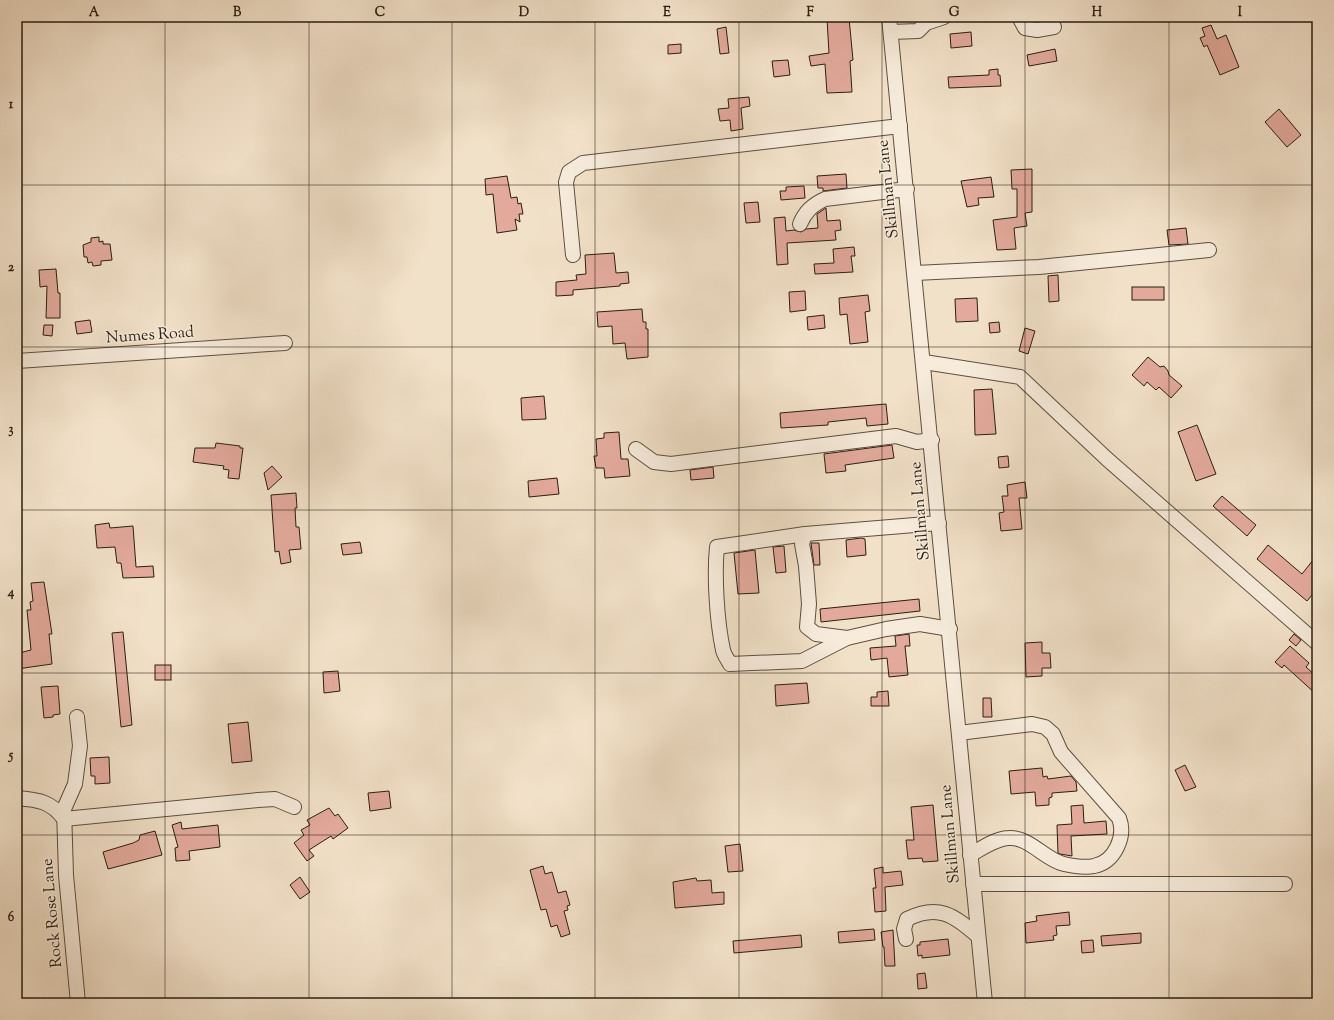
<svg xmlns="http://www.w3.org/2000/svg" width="1334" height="1020" font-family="'Sorts Mill Goudy',serif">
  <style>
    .building { fill: #e3aa9c; stroke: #2a1f12 }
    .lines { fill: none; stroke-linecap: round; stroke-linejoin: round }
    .minor-casing { stroke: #5c5040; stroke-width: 16 }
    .minor { stroke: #f7ecdc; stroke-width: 14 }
    .grid { fill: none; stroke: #2a1f12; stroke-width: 1; stroke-opacity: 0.55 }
    .labels { text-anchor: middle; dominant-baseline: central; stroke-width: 3; stroke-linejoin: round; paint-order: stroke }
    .street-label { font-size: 16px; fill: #2a1f12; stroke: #f7ecdc }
    .neatline { fill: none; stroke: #2a1f12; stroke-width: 1.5 }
    .grid-label { font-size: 13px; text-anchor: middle; font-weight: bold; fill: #2a1f12 }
  </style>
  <rect width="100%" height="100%" fill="#f2e1c9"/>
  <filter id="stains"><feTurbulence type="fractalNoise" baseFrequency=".005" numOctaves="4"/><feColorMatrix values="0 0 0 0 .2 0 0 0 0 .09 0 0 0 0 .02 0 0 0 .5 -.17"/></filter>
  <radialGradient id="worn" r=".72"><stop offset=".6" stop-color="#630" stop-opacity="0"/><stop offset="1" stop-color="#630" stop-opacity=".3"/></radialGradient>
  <g class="building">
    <path d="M849 18 853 60 850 61 852 92 827 93 825 64 811 66 809 56 829 53 827 19Z"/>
    <path d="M1211 25 1217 39 1226 35 1239 67 1220 75 1207 45 1204 47 1200 38 1205 36 1202 28Z"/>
    <path d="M726 27 729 53 720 54 717 29Z"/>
    <path d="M971 32 972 46 951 48 950 34Z"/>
    <path d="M681 44V53L668 54V45Z"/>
    <path d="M1055 49 1057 61 1029 66 1027 55Z"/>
    <path d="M788 60 790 75 774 77 772 61Z"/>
    <path d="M998 69V75H1000L1001 86 949 88 948 77 989 75V70Z"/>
    <path d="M749 97 750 106 741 108 743 129 731 131 730 120 720 121 718 109 729 108 728 99Z"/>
    <path d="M1279 109 1301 135 1287 147 1265 122Z"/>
    <path d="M1032 169V212L1025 213 1027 226 1014 228 1016 249 997 250 993 220 1017 217V189H1012L1011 170Z"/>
    <path d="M846 174 847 188 823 191V188H818L817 176Z"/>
    <path d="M507 176 511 198 517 197 518 204 521 203 523 214H519L520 222 515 219 517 230 497 233 493 194 486 195 485 179Z"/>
    <path d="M991 177 994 197 978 198 979 205 967 207 961 181Z"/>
    <path d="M804 186 805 198 781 200 780 191H786V187Z"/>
    <path d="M758 202 760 222 746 223 744 203Z"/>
    <path d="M826 208 827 221 840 220 841 230 835 231 836 240 787 243 788 264 777 265 774 218 785 217 786 231 794 230 801 232 806 229 818 228 817 214Z"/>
    <path d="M1186 228 1188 244 1169 245 1167 230Z"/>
    <path d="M99 237V242L103 241V244H110L112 260 101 261V265L93 266 92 262 88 263 87 257H84L83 245 91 242V238Z"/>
    <path d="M854 247 855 256H851L853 272 815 274 814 264 834 263 833 249Z"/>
    <path d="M614 253 616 273 628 272 629 283 620 284V286L573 290V295L556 296V282L577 280 576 275 586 274 585 255Z"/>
    <path d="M56 269 58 293H60V318H46L47 286 40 287 39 270Z"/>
    <path d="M1058 275 1059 301 1049 302 1048 276Z"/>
    <rect x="1132" y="287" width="32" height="13"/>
    <path d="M805 291 806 310 790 312 789 292Z"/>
    <path d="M868 295 870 311 865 312 868 342 850 344 847 314 840 315 839 298Z"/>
    <path d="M977 298 978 321 956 322 955 299Z"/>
    <path d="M642 309 643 322H646V329H648V357L627 359 625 343 613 344 612 326 598 327 597 312Z"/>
    <path d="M824 315 825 328 808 330 807 317Z"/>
    <path d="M90 320 92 332 77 334 75 322Z"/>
    <path d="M999 322 1000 332 990 333 989 323Z"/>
    <path d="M44 325H53L52 336 43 335Z"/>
    <path d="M1025 328 1035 331 1028 354 1019 351Z"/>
    <path d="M1148 357 1160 367 1164 366 1168 371 1169 375 1182 386 1171 398 1159 387 1156 390 1147 382 1144 386 1132 375Z"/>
    <path d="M992 389 996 434 975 435 974 390Z"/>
    <path d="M544 396 546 419 522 420 521 398Z"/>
    <path d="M886 404 888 424 867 426 866 418 828 422V425L781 428 780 413Z"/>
    <path d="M1197 425 1216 474 1196 481 1178 432Z"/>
    <path d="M619 432 621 459H628L630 476 605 478 604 468H596L594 456H597L596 439 604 438V433Z"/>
    <path d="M216 443 240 446V448H243L239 479 228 478 229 470 223 469 224 466 193 462 195 448H215Z"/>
    <path d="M892 445 894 458 845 465 846 471 826 473 824 454Z"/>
    <path d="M1008 456 1009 467 999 468 998 457Z"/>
    <path d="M272 466 282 477 268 490 264 473Z"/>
    <path d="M713 467 714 478 691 480 690 470Z"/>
    <path d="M557 478 559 494 529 497 528 481Z"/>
    <path d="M1025 482 1027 498H1019L1022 529 1001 531 999 513 1004 512 1002 496H1008L1007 485Z"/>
    <path d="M296 493 297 508H295L296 527H299L301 549 289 550 291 562 281 564 279 551 275 552 271 495Z"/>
    <path d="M1222 496 1256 525 1247 536 1213 506Z"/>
    <path d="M109 523 110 528 133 526 136 567 153 566 154 577 123 578 121 563H117L115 547 97 548 95 525Z"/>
    <path d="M861 538 865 539 866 555 847 557 846 540Z"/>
    <path d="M360 542 362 553 343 555 341 544Z"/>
    <path d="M811 543H819L820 565H814Z"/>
    <path d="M1268 545 1302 574 1317 555V589L1307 601 1257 559Z"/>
    <path d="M784 546 786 572 776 573 773 547Z"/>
    <path d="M755 550 759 593 738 594 734 553Z"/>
    <path d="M44 582 52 634H49L52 664 17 669V660L20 659 19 653 31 650 27 610H31L30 602 33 601 31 583Z"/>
    <path d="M919 599 920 611 821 622 820 609Z"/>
    <path d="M123 632 132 725 121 727 112 633Z"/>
    <path d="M909 634 910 646H905L908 675 889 677 887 658 871 660 870 648 896 646 895 636Z"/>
    <path d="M1294 634 1301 640 1296 646 1289 640Z"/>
    <path d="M1042 642V653H1050L1051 668H1042V676L1026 677 1025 643Z"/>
    <path d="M1290 646 1309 663 1306 667 1317 677V695L1284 665 1282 668 1275 662Z"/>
    <rect x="155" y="665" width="16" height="15"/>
    <path d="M338 671 340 691 324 693 323 672Z"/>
    <path d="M807 683 809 703 776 706 775 685Z"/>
    <path d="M58 686 60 714 53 715V717L44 718 41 687Z"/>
    <path d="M888 691 889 706H871V697H877V692Z"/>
    <path d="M983 698H991L992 717H983Z"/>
    <path d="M248 722 252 761 232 763 228 724Z"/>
    <path d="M109 757 110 783 95 784V776H91L90 758Z"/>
    <path d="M1185 765 1196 787 1185 791 1175 770Z"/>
    <path d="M1042 768 1043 777 1047 776 1048 779 1071 776 1076 782 1077 791 1052 793V797L1049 798V805L1036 806 1035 792 1011 794 1009 771Z"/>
    <path d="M389 791 391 808 370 811 368 793Z"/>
    <path d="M933 805 938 861 923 862 922 858 908 859 906 840H914L911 807Z"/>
    <path d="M1083 805 1084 823 1106 821 1107 834 1071 836 1072 856 1060 854 1058 853 1057 825 1072 824 1071 806Z"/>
    <path d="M329 808 335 816 338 814 348 828 333 839 331 836 309 850 314 856 307 861 294 843 304 835 301 830 310 825 307 820Z"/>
    <path d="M181 822 182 829 218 825 220 847 189 851 190 860 176 861 175 848 178 847 172 825Z"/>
    <path d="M155 831 162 855 108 869 103 852 133 843 139 840 140 835Z"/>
    <path d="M740 844 743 871 728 872 725 846Z"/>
    <path d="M543 866 545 874 552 872 558 893 566 891 570 905 567 906 568 910 564 911 570 934 561 937 557 925 551 927 546 909 541 910 530 870Z"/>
    <path d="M883 867V873L901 871 903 885 885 887 886 911 875 912 873 888H876L874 869Z"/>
    <path d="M300 877 310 892 300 899 290 885Z"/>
    <path d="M696 878 697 881 711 880 712 893 724 892V904L675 908 673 882Z"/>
    <path d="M1069 912 1070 925 1056 926 1057 935 1053 936 1054 940 1026 943 1025 923 1037 921 1036 916Z"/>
    <path d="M874 929 875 940 839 943 838 932Z"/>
    <path d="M893 930 895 966H885L884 947H883L881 932Z"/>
    <path d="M1141 933V943L1102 946 1101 936Z"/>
    <path d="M801 935 802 947 734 953 733 941Z"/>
    <path d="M948 939 950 955 922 958V955L918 956 917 945H920V942Z"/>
    <path d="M1093 940 1094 952 1082 953 1081 941Z"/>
    <path d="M925 973 927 988 918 989 917 974Z"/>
  </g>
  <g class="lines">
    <g class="minor-casing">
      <g id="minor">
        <path d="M889 17 985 1003"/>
        <path d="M1019 17 1025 28 1037 30 1054 27"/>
        <path d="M891 32 918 31 926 23 944 17"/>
        <path d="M800 224C805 212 812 205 825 199L907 189"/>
        <path d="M573 255 566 182 569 172 583 163 900 126"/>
        <path d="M915 273 1039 267 1209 250"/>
        <path d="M17 361 285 343"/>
        <path d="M924 362 1020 377 1107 459 1317 643"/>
        <path d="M636 449 654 462 671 464 896 436 917 442 932 440"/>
        <path d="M939 523 805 534 717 547C714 576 717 622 723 650 724 655 728 660 730 664L802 661 847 638 886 629 920 624 950 629"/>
        <path d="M805 534 802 544 806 566 809 604 807 627 816 634 847 638"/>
        <path d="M77 717 80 746 75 784 64 809 66 875 78 1003"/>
        <path d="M959 733 1032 724 1045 727 1053 734 1061 752 1119 818C1126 836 1115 862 1094 866 1085 868 1073 866 1064 864 1045 860 1030 837 1009 838 996 838 981 849 970 855"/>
        <path d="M17 798C38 800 51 801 64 819L258 800 275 799 294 807"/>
        <path d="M973 884H1285"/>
        <path d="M906 939 904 929 907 919C939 903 954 916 978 936"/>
      </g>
    </g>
    <use href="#minor" class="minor"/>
  </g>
  <path class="grid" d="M165 17V1003M309 17V1003M452 17V1003M595 17V1003M739 17V1003M882 17V1003M1025 17V1003M1169 17V1003M17 185H1317M17 347H1317M17 510H1317M17 673H1317M17 835H1317"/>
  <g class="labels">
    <g class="street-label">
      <text transform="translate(889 189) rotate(-96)">Skillman Lane</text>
      <text transform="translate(150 336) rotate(-4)">Numes Road</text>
      <text transform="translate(921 511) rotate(-95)">Skillman Lane</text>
      <text transform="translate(951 834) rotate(-95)">Skillman Lane</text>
      <text transform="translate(53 913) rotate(-95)">Rock Rose Lane</text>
    </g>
  </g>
  <rect width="1334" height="1020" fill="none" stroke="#f2e1c9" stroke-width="44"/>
  <rect x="22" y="22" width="1290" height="976" class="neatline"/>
  <g class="grid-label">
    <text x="94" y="16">A</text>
    <text x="237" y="16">B</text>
    <text x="380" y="16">C</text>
    <text x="524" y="16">D</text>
    <text x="667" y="16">E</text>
    <text x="810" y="16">F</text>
    <text x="954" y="16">G</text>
    <text x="1097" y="16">H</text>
    <text x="1240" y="16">I</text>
    <text x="11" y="108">1</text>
    <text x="11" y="271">2</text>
    <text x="11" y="433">3</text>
    <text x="11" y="596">4</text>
    <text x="11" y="759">5</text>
    <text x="11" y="921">6</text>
  </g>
  <rect width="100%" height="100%" filter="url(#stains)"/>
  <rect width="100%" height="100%" fill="url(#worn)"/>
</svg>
